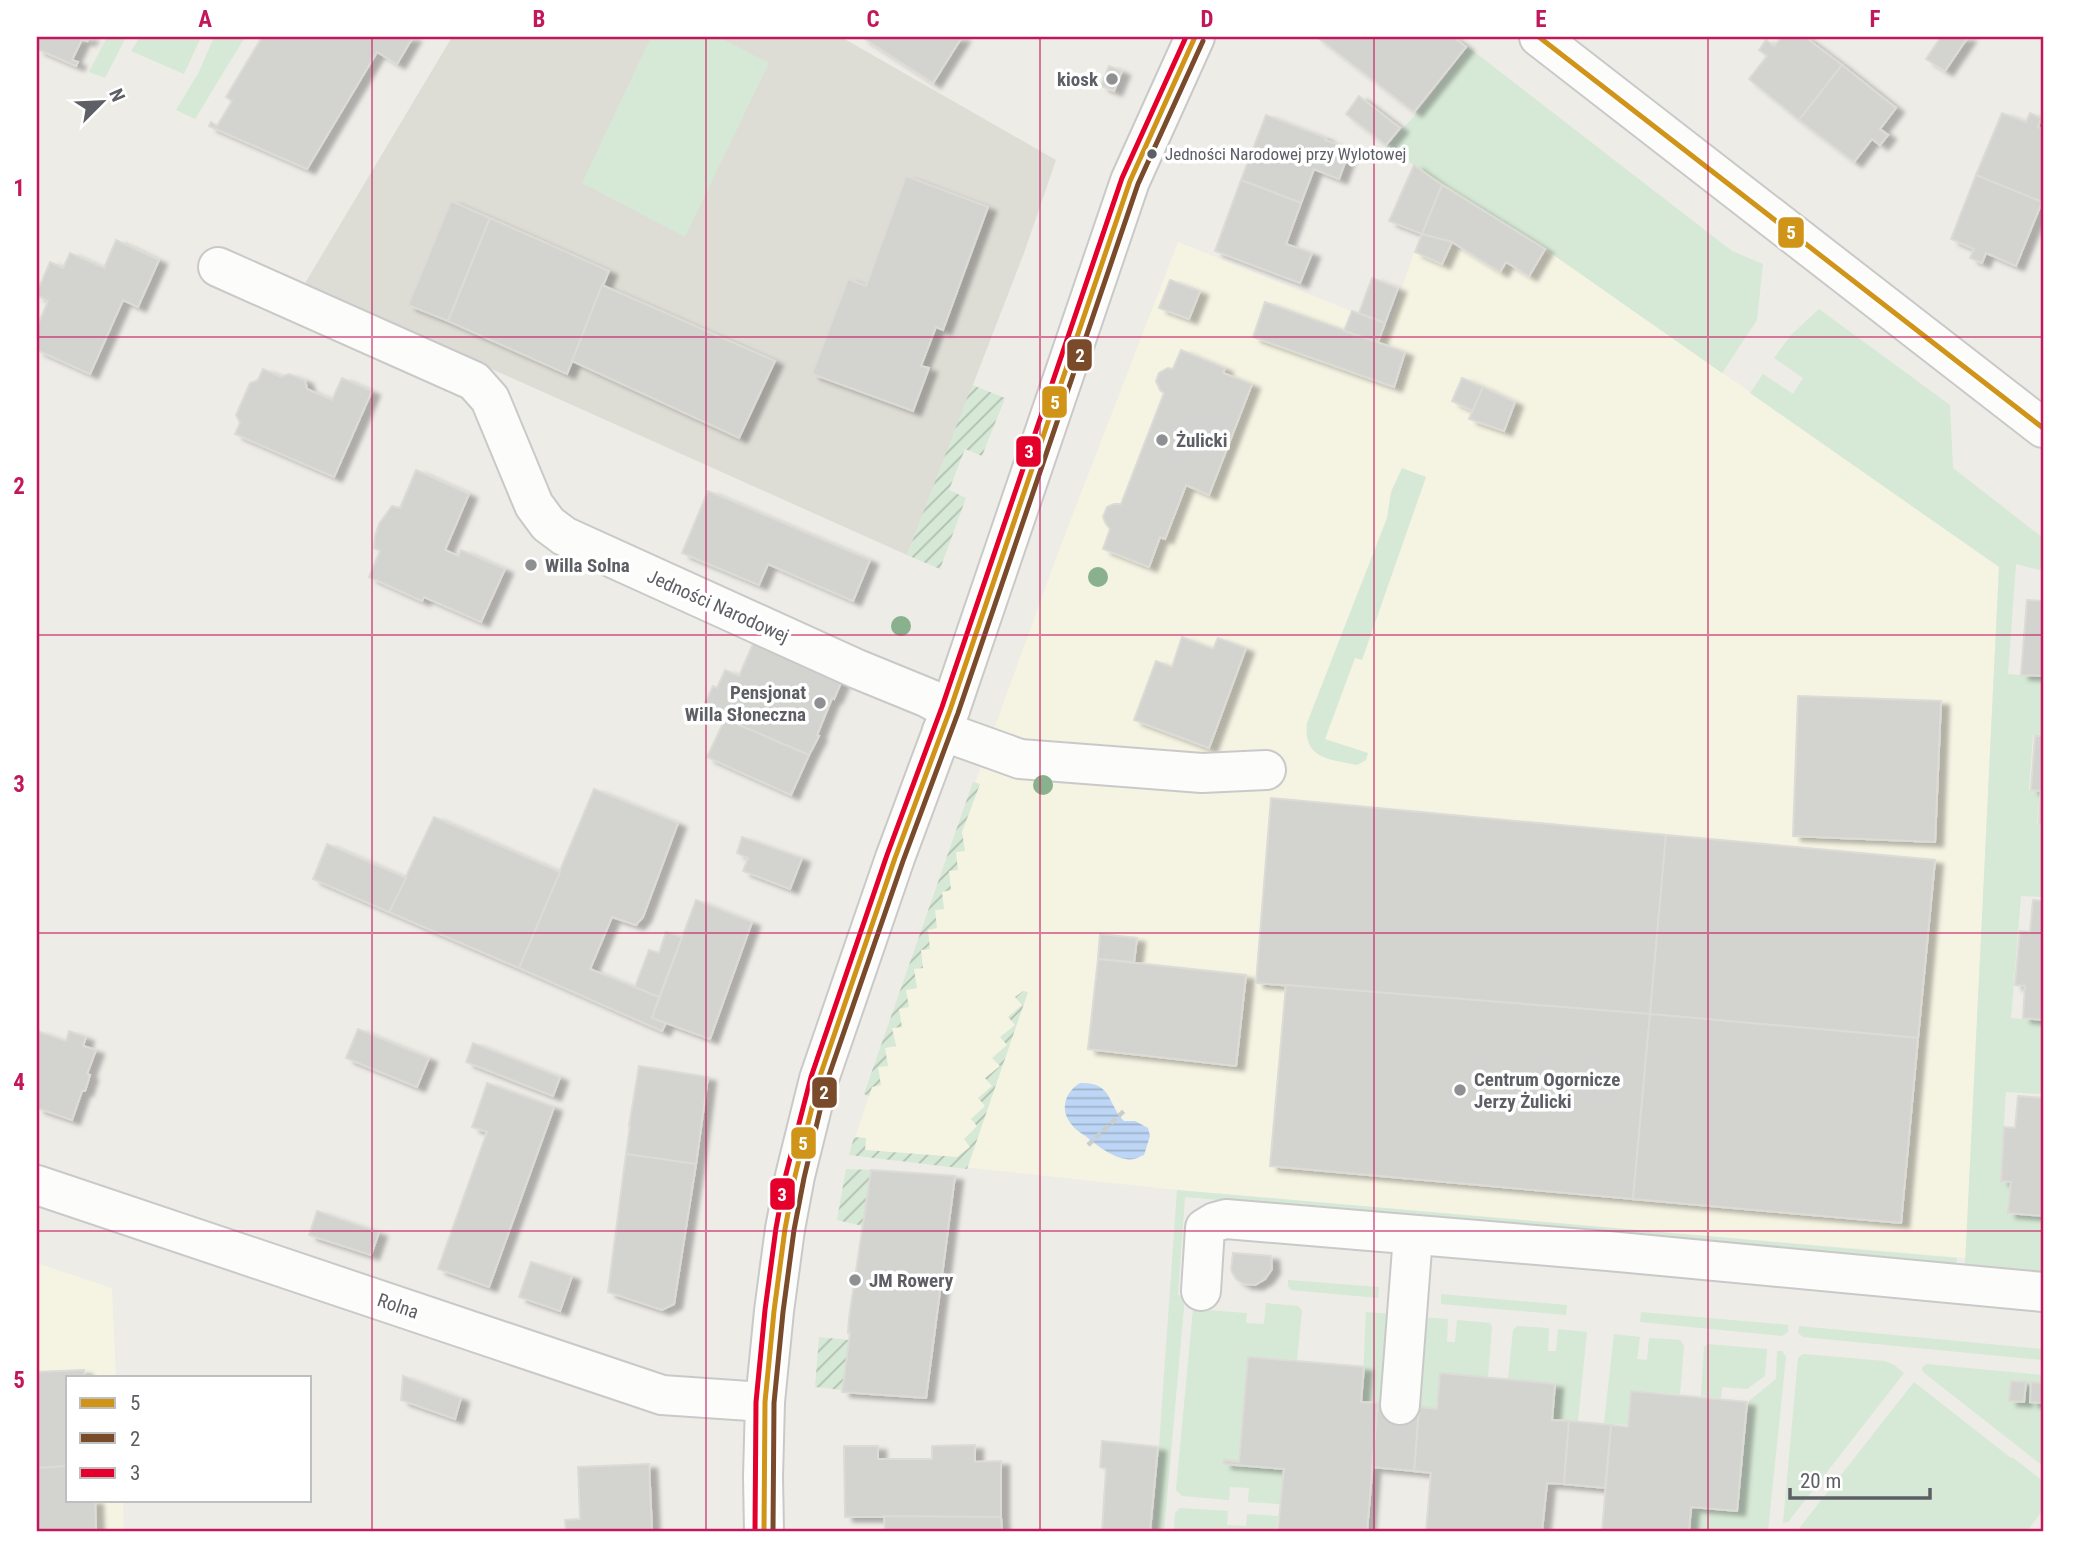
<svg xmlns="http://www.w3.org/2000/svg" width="2080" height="1568" font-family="'Roboto Condensed',sans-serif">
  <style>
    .commercial { fill: #f5f3e2 }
    .education { fill: #dddcd5 }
    .grass { fill: #d6e8d6 }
    .garden { fill: url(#garden-furrows) }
    .water { fill: url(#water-rules) }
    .building { fill: #d3d3d0; stroke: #dcdbd6; stroke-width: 2; filter: url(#shadow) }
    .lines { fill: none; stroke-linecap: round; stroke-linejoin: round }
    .minor-casing { stroke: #cac9c9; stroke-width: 42 }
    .path { stroke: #c9cdcb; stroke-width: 4.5; stroke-dasharray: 7 3.5; stroke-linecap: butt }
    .minor { stroke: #fcfcfb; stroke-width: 38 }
    .bus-1-casing { stroke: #fff; stroke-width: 10 }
    .bus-2-casing { stroke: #fff; stroke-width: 10 }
    .bus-3-casing { stroke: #fff; stroke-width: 10 }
    .bus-1 { stroke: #d09419; stroke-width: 5 }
    .bus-2 { stroke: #7a4b2a; stroke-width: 5 }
    .bus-3 { stroke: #e4002b; stroke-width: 5 }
    .tree { fill: #89b18e }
    .grid { fill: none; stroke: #c2185b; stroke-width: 2; stroke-opacity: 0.55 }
    .poi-dot { fill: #8f9092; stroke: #fff; stroke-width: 2.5 }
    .bus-dot { fill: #5d5f65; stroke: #fff; stroke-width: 2.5 }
    .labels { text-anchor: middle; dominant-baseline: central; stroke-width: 7; stroke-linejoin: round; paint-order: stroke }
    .bus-label { font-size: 17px; fill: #5d5f65; stroke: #fff; text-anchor: start }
    .poi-label { font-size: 19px; font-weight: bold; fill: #5d5f65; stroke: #fff; text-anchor: start }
    .street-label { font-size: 19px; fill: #5d5f65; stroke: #fff }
    .line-badge { stroke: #fff; stroke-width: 2.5 }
    .badge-label { font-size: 19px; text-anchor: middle; font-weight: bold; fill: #fff }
    .neatline { fill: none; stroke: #c2185b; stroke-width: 2.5 }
    .grid-label { font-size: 23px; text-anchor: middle; font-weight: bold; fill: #c2185b }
  </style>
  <defs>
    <pattern id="garden-furrows" width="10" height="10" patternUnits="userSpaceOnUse" patternTransform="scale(1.75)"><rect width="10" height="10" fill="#d6e8d6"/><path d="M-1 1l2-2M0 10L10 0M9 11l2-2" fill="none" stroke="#b1bfb1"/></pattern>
    <pattern id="water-rules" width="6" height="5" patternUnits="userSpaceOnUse" patternTransform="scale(1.75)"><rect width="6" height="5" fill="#bdd6f5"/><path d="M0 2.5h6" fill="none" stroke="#9db1ca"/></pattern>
    <filter id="shadow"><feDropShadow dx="8" dy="4.5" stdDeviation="2" flood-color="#0004"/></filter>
  </defs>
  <rect width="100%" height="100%" fill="#edece7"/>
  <g class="commercial">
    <path d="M1443 184 1545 249 1999 566 1966 1258 1177 1190 849 1155 990 740 1059 550 1178 242 1389 326 1415 249Z"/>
    <path d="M37 1263 112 1288 116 1377H68V1500H123L124 1531H37Z"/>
  </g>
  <path class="education" d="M452 37H841L1056 160 1024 253 907 555 304 285Z"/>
  <g class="grass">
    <path d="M107 37H126L105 78 89 72Z"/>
    <path d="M140 37H201L184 74 131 51Z"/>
    <path d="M214 37H245L195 119 176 110 199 72Z"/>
    <path d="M651 37H719L769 63 685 237 582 183Z"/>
    <path d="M1468 47 1732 251 1763 264 1757 320 1722 373 1545 249 1386 147 1416 114Z"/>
    <path d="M1819 309 1950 405 1953 468 2043 538V565L2040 570 2016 564 2008 674 2043 677V735H2033L2029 790 2040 791 2037 824 2043 825V897L2021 896 2011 1018 2043 1021V1094L2006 1092 2000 1181 2010 1183 2008 1214 2043 1217V1272L1965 1265 1999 567 1750 393 1763 374 1793 394 1803 378 1774 358 1791 335Z"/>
    <path d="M1402 468 1426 477 1362 660 1355 658 1325 739 1368 753 1366 760 1357 765C1329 759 1303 759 1307 723L1387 518 1391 492Z"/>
    <path d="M1177 1190 1957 1258 1956 1265 1185 1197 1178 1295 1185 1296 1164 1531H1153Z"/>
    <path d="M1288 1280 1379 1287 1378 1298 1291 1290 1288 1286Z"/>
    <path d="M1441 1294 1567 1305 1566 1315 1441 1304Z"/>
    <path d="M1266 1303 1298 1306 1302 1311 1297 1360 1248 1356 1238 1461 1224 1459 1223 1464 1283 1470 1280 1504 1248 1502 1249 1488 1230 1487 1229 1500 1182 1496 1176 1490 1193 1309 1247 1313 1246 1323 1264 1324Z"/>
    <path d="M1366 1312 1394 1314 1387 1403 1362 1401Z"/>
    <path d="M1641 1312 1788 1325V1332L1782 1336 1640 1322Z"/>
    <path d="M1419 1317 1448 1319 1447 1342H1455L1457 1320 1490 1323 1492 1327 1488 1377 1440 1372 1436 1408 1413 1406Z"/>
    <path d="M1517 1326 1549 1328 1548 1351H1556L1558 1329 1587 1332 1578 1421 1553 1419 1556 1383 1508 1379 1513 1330Z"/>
    <path d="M1799 1326 2043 1349V1360L1803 1337 1798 1333Z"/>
    <path d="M1614 1334 1640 1337 1637 1359 1647 1360 1649 1338 1680 1340 1684 1346 1680 1394 1631 1390 1628 1425 1604 1423Z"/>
    <path d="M1708 1344 1767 1349 1765 1376 1747 1389 1722 1387 1721 1398 1701 1396 1704 1347Z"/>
    <path d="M1777 1351H1782L1786 1357 1768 1531H1691L1693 1508 1738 1512 1749 1401 1776 1379Z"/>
    <path d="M1803 1354 1885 1361 1894 1365 1904 1373 1788 1522 1783 1523 1798 1358Z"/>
    <path d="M1926 1364 2043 1375V1466L1923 1372 1922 1368Z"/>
    <path d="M1914 1382 2011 1458 2012 1457 2043 1481V1510L2027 1531H1797Z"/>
    <path d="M1180 1508 1228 1511 1227 1525 1246 1526 1247 1514 1278 1516 1276 1531H1174L1175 1513Z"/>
  </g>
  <g class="garden">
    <path d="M972 385 1005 398 982 456 965 449 949 490 966 498 940 569 907 555Z"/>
    <path d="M973 782 980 784 962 832 965 851 956 852 958 870 949 871 951 890 942 892 944 909 935 910 937 928 928 930 930 949 921 950 923 968 914 969 917 988 906 990 909 1007 899 1009 902 1027 892 1028 896 1046 885 1048 888 1066 878 1067 881 1085 872 1087 869 1096 864 1094Z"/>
    <path d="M1023 991 1028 992 967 1169 849 1155 854 1137 866 1138 865 1150 957 1157 970 1147 964 1139 977 1126 971 1119 985 1106 978 1098 992 1086 985 1078 1000 1066 992 1058 1007 1045 1000 1037 1015 1025 1008 1017 1022 1005 1015 997Z"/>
    <path d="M846 1169 871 1170 863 1226 837 1220Z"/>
    <path d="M819 1337 849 1340 842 1390 815 1387Z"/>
  </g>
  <path class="water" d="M1080 1083C1113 1082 1107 1104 1124 1121H1135L1148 1128 1150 1136 1144 1155C1140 1156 1137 1159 1134 1159 1119 1162 1099 1147 1089 1139 1084 1134 1076 1131 1072 1125 1059 1110 1065 1092 1080 1083Z"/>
  <g class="building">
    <path d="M37 37H90L87 41 82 39 72 60 78 62 76 66 37 49Z"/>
    <path d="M262 37H413L397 64 377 52 307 169 209 126 211 122 217 126 232 101 226 97Z"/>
    <path d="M862 37H962L933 83Z"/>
    <path d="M1317 37H1453L1466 47 1414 112Z"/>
    <path d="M1782 37H1805L1842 65 1799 120 1749 79 1767 56 1759 50 1766 40 1774 46Z"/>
    <path d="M1941 37H1968L1945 71 1926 59Z"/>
    <path d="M1842 65 1896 108 1880 129 1888 135 1880 145 1872 139 1854 162 1799 120Z"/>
    <path d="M1109 66 1122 71 1114 91 1101 86Z"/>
    <path d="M1359 96 1400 128 1386 145 1346 114Z"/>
    <path d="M2002 113 2026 122 2030 113 2041 118 2038 127 2043 130 2042 202 1976 175Z"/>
    <path d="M1266 115 1326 138 1325 140 1350 149 1339 179 1314 169 1301 203 1241 180Z"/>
    <path d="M1414 165 1442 185 1422 234 1389 221Z"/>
    <path d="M1976 175 2042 202 2016 266 1986 253 1982 263 1970 258 1974 249 1951 239Z"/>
    <path d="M906 176 988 207 943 330 936 327 921 366 929 368 913 411 812 374 848 279 866 286Z"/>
    <path d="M1241 180 1301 203 1286 244 1312 253 1300 283 1215 251Z"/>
    <path d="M1442 185 1545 249 1529 276 1506 262 1500 272 1452 242 1422 234Z"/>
    <path d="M451 201 490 218 448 321 408 305Z"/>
    <path d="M490 218 609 271 567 374 448 321Z"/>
    <path d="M1422 234 1452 242 1442 264 1415 252Z"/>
    <path d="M116 240 159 260 138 307 123 300 90 374 37 350V327L48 301 37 295V292L50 262 63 268 70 253 104 268Z"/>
    <path d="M1372 278 1398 288 1385 323 1359 313Z"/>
    <path d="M1170 280 1200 291 1189 319 1159 308Z"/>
    <path d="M602 285 775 361 739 438 572 361Z"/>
    <path d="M1265 302 1405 352 1394 387 1253 337Z"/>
    <path d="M1352 311 1385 323 1378 342 1344 331Z"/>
    <path d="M1181 350 1225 368 1223 373 1252 384 1209 495 1186 485 1165 539 1160 537 1149 567 1103 549 1110 529 1106 524 1103 517 1107 507 1114 504H1121L1164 393 1160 390 1156 381 1159 373 1168 368 1173 369Z"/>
    <path d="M263 369 281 377 289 374 305 380 307 389 332 400 342 378 372 391 334 477 235 434 240 423 236 415 250 383 258 380Z"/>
    <path d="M1462 378 1483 387 1473 411 1452 401Z"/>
    <path d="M1483 387 1515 402 1504 431 1469 419Z"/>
    <path d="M416 470 469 494 445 550 458 556 461 550 505 569 481 622 424 597 422 601 369 577 380 551 374 548 375 536 379 524 392 506 400 508Z"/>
    <path d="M708 491 870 560 853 601 768 564 759 585 682 553Z"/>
    <path d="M2027 600 2043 601V676L2021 675Z"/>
    <path d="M1182 637 1213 649 1218 638 1246 648 1209 748 1134 720 1156 661 1172 667Z"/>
    <path d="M755 639 843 678 834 699 832 698 817 735 819 736 809 755 702 709 713 686 717 688 725 670 739 676Z"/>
    <path d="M1798 696 1941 701 1935 842 1793 836Z"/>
    <path d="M725 719 809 755 791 795 707 757Z"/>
    <path d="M2035 736H2043V823H2039L2041 791 2031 790Z"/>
    <path d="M594 789 678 823 643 917 636 925 612 917 590 969 659 997 652 1018 666 1023 662 1031 519 968Z"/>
    <path d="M1271 798 1666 835 1650 1014 1256 983Z"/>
    <path d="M434 817 560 872 519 968 389 912Z"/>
    <path d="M1666 835 1935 860 1918 1038 1650 1014Z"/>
    <path d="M742 837 802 858 790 889 743 871 748 858 737 853Z"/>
    <path d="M327 844 406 878 389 912 313 879Z"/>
    <path d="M696 900 752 922 710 1039 652 1018Z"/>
    <path d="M2033 900 2043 901V1020L2023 1018 2025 986 2015 985 2020 931 2030 932Z"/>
    <path d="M666 932 682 937 659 997 635 987 649 950 659 953Z"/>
    <path d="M1100 934 1137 938 1134 962 1098 959Z"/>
    <path d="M1098 959 1246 975 1236 1066 1088 1049Z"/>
    <path d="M1286 985 1650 1014 1633 1199 1270 1166Z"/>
    <path d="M1650 1014 1918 1038 1901 1223 1633 1199Z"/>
    <path d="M358 1029 429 1058 417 1087 346 1058Z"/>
    <path d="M37 1031 66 1041 69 1031 86 1037 83 1046 96 1050 87 1074 90 1075 85 1091H82L72 1120 37 1108Z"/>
    <path d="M473 1043 560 1077 553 1096 466 1062Z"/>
    <path d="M639 1066 708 1077 696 1164 626 1154 630 1126H629Z"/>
    <path d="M487 1083 554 1107 489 1287 438 1269 487 1132 472 1127Z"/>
    <path d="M2018 1096 2043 1098V1216L2008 1213 2011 1182 2001 1181 2004 1127 2015 1128Z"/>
    <path d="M626 1154 696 1164 674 1304 662 1310 608 1292Z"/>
    <path d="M871 1170 955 1176 926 1398 842 1392 850 1333H848L849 1318Z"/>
    <path d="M317 1211 379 1232 371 1255 309 1235Z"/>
    <path d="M1233 1253 1271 1256 1272 1269 1265 1279 1255 1285 1244 1284 1236 1279 1231 1270Z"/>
    <path d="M531 1262 572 1276 560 1311 519 1297Z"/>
    <path d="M1248 1357 1364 1367 1361 1402 1378 1403 1367 1531H1278L1284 1469 1224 1464V1460L1239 1462Z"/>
    <path d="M84 1370 85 1377H68V1466L37 1468V1372Z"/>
    <path d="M1440 1373 1555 1384 1552 1420 1569 1421 1564 1484 1547 1483 1542 1531H1426L1431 1473 1414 1471 1419 1407 1437 1409Z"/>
    <path d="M403 1376 461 1398 455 1419 401 1400Z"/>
    <path d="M2011 1381 2026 1382 2024 1402 2009 1401Z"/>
    <path d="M2031 1382 2043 1383V1403L2030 1402Z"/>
    <path d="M1631 1391 1747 1402 1737 1511 1691 1507 1689 1531H1602L1611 1425 1628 1427Z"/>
    <path d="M1378 1403 1419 1407 1414 1471 1372 1467Z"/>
    <path d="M1569 1421 1611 1425 1605 1488 1564 1484Z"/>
    <path d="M1102 1441 1158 1447 1150 1531H1102L1106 1469 1100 1467Z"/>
    <path d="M975 1445V1462L1001 1461V1517H845L844 1446H878V1459H932V1446Z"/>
    <path d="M649 1464 652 1531H566L565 1520 580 1519 578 1467Z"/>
    <path d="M68 1466V1500H95L96 1531H37V1468Z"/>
    <path d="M884 1516 1001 1517 1002 1531H885Z"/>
  </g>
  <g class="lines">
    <g class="minor-casing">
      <g id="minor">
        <path d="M1539 37 2043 428"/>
        <path d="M218 267 474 381 490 399 534 505 548 524 564 536 857 669 928 698 950 710"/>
        <path d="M942 731 1020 759 1202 773 1266 770"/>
        <path d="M37 1185 662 1395 765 1402"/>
        <path d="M1201 1291 1205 1228 1215 1222 1226 1219 1608 1251 2043 1292"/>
        <path d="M1400 1405 1413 1236"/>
        <path d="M764 1531 763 1477 765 1402 774 1311 785 1229 795 1176 819 1079 895 858 950 710 1130 181 1195 37"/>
      </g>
    </g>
    <path class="path" d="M1088 1145 1124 1111"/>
    <use href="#minor" class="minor"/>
    <g class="bus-1-casing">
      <g id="bus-1">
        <path d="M1539 37 2043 428"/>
        <path d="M764 1531 765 1402 774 1311 785 1229 795 1176 819 1079 895 858 950 710 1130 181 1195 37"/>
      </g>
    </g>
    <g class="bus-2-casing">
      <path id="bus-2" d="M773 1531 774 1403 783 1312 794 1230 804 1178 827 1081 903 861 958 713 1138 184 1203 41"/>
    </g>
    <g class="bus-3-casing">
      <path id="bus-3" d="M755 1531 756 1402 765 1310 776 1228 786 1174 811 1077 887 855 942 707 1122 178 1186 37"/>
    </g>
    <use href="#bus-1" class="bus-1"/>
    <use href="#bus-2" class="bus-2"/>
    <use href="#bus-3" class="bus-3"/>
  </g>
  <g class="tree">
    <circle cx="1098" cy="577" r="10"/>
    <circle cx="901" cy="626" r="10"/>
    <circle cx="1043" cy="785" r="10"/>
  </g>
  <path class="grid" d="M372 37V1531M706 37V1531M1040 37V1531M1374 37V1531M1708 37V1531M37 337H2043M37 635H2043M37 933H2043M37 1231H2043"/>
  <g class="poi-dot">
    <circle cx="1112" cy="79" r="7"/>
    <circle cx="1162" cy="440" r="7"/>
    <circle cx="531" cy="565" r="7"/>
    <circle cx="820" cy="703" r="7"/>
    <circle cx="1460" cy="1090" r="7"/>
    <circle cx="855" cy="1280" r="7"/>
  </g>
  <circle class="bus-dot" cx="1152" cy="154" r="6"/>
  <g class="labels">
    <g class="bus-label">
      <text x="1165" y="154">Jedności Narodowej przy Wylotowej</text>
    </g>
    <g class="poi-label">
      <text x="1098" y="79" text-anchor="end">kiosk</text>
      <text x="1176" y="440">Żulicki</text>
      <text x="545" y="565">Willa Solna</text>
      <text x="806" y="692" text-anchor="end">Pensjonat<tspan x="806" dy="22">Willa Słoneczna</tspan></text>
      <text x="1474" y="1079">Centrum Ogornicze<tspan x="1474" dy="22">Jerzy Żulicki</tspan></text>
      <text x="869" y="1280">JM Rowery</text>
    </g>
    <g class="street-label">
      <text transform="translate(718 606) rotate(24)">Jedności Narodowej</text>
      <text transform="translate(398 1306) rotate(19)">Rolna</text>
    </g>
  </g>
  <g class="line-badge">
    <rect x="1777" y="216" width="28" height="33" rx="7" fill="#d09419"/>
    <rect x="1066" y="338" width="27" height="34" rx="7" fill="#7a4b2a"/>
    <rect x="1041" y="385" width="27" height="34" rx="7" fill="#d09419"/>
    <rect x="1015" y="435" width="27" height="33" rx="7" fill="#e4002b"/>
    <rect x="811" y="1076" width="27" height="33" rx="7" fill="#7a4b2a"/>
    <rect x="790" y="1126" width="27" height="34" rx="7" fill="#d09419"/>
    <rect x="769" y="1177" width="27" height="34" rx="7" fill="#e4002b"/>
  </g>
  <g class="badge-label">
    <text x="1791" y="239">5</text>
    <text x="1080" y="362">2</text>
    <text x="1055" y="409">5</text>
    <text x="1029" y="458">3</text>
    <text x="824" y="1099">2</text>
    <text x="803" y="1150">5</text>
    <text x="782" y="1201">3</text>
  </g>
  <rect width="2080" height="1568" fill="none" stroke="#ffffff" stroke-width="77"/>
  <rect x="66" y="1376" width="245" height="126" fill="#ffffff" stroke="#bebfc1" stroke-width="2"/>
  <rect x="80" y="1398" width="35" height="10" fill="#d09419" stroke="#bebfc1" stroke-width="2"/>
  <text x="130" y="1410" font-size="21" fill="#5d5f65">5</text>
  <rect x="80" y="1433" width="35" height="10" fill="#7a4b2a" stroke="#bebfc1" stroke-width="2"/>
  <text x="130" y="1446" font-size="21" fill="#5d5f65">2</text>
  <rect x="80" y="1468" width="35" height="10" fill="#e4002b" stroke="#bebfc1" stroke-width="2"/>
  <text x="130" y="1480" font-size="21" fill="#5d5f65">3</text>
  <g transform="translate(102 102) rotate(66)" stroke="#ffffff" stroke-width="5" paint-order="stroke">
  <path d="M0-5L12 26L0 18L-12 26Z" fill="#5d5f65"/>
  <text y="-10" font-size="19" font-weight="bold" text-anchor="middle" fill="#5d5f65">N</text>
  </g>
  <path d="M1790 1488v10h140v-10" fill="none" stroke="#5d5f65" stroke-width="3.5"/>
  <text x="1800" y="1488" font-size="21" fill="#5d5f65" stroke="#ffffff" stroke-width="5" paint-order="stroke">20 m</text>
  <rect x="38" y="38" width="2004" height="1492" class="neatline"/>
  <g class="grid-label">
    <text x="205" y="27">A</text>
    <text x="539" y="27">B</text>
    <text x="873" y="27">C</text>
    <text x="1207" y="27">D</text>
    <text x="1541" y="27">E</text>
    <text x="1875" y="27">F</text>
    <text x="19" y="196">1</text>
    <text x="19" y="494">2</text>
    <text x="19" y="792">3</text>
    <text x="19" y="1090">4</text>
    <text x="19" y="1388">5</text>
  </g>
</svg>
